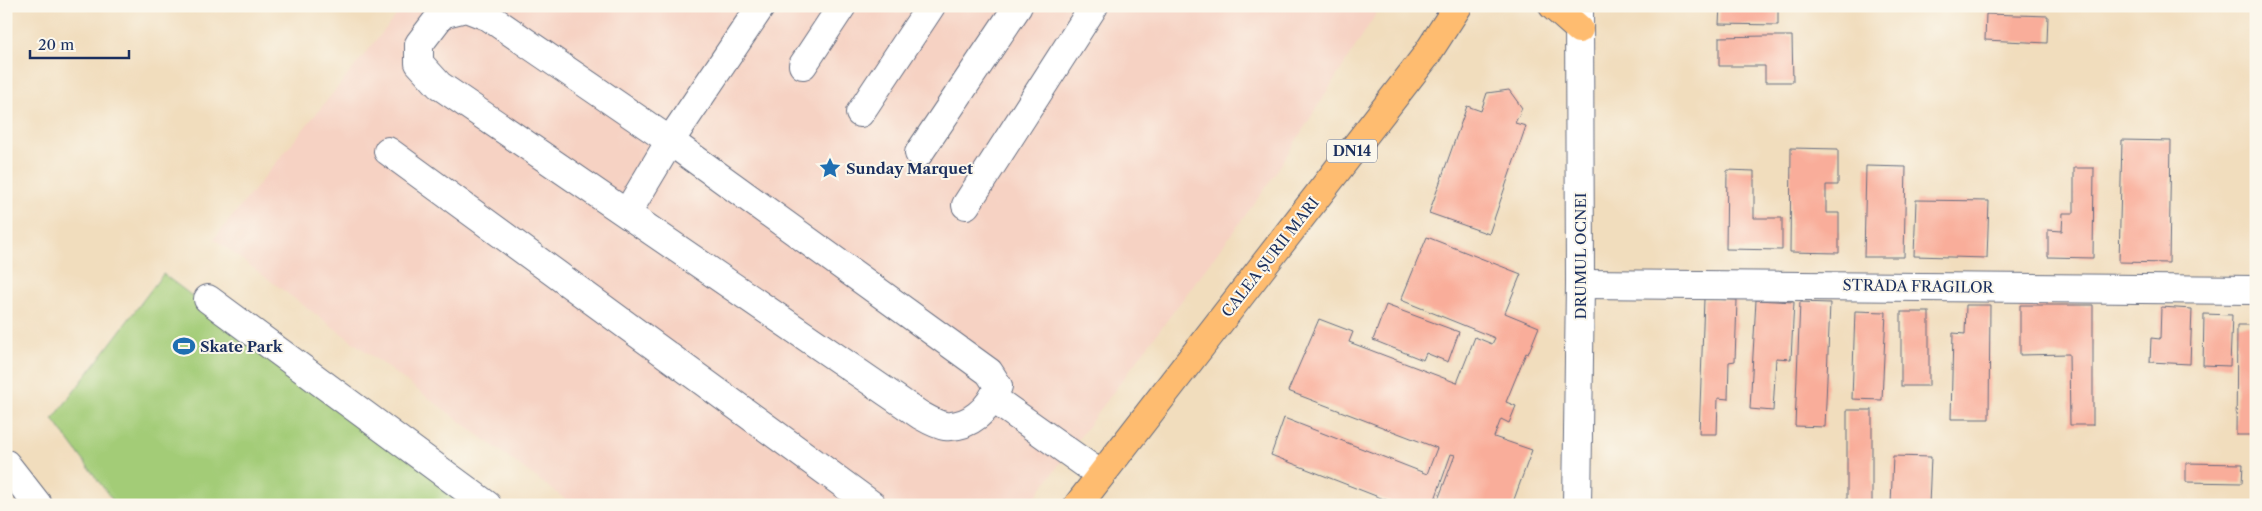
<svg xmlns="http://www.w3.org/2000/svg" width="2262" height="511" font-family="'Libre Caslon Text',serif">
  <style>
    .built { fill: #f6d2c3 }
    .green { fill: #a3cc77; stroke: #5f7e6a }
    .building { fill: #f9ad9a }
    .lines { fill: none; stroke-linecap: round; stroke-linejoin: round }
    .minor-casing { stroke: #666c7f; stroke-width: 30 }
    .major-casing { stroke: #666c7f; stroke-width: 30 }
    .minor { stroke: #fff; stroke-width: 28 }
    .major { stroke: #febc70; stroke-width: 28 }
    .labels { text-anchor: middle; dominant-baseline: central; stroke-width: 4; stroke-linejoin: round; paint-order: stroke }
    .shield { fill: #fbf7ec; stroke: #5e6b89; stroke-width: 1 }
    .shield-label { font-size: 14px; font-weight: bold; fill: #1b2f5e }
    .poi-label { font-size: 15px; font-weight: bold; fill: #1b2f5e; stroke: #fbf7ec; text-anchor: start }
    .street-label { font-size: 15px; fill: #1b2f5e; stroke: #fbf7ec }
  </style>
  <rect width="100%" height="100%" fill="#fbf7ec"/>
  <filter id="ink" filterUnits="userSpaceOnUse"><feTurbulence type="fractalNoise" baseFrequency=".02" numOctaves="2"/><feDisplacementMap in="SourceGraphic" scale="10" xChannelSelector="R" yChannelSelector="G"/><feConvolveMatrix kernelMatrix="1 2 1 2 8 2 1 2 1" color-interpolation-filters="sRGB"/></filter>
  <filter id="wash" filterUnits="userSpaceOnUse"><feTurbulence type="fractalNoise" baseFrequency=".0096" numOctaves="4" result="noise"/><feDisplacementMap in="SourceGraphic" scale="20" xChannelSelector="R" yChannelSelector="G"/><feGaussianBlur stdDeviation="1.12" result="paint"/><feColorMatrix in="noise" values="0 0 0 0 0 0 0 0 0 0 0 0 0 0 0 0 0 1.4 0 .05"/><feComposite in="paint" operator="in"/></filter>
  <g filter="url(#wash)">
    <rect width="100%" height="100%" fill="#f1ddbd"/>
    <path class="built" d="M404 6H1381L1268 185 1029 505H573L214 239Z"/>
    <path class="green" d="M163 274 470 505H116L53 419Z"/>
    <g id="blocks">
      <g class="building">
        <path d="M1720 6H1778V25L1719 24Z"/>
        <path d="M1986 14 2048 16 2047 43 1985 40Z"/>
        <path d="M1765 36H1792L1793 82H1765V66H1719V37Z"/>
        <path d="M1509 90 1522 108 1515 123 1526 126 1489 234 1429 213 1467 106 1481 111 1487 93Z"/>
        <path d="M2122 140 2171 141 2169 263 2119 262Z"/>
        <path d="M1791 148 1838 149V185H1826V213H1839V253L1790 252Z"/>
        <path d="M1866 166 1906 167 1904 257H1864Z"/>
        <path d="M2074 168H2094L2093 258 2048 257V230L2062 231 2063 213H2074Z"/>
        <path d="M1727 170 1754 171V218H1782V250L1726 249Z"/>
        <path d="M1916 200 1989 201 1987 258 1914 256Z"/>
        <path d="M1427 237 1521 274 1505 313 1539 327 1528 354 1526 353 1506 402 1516 406 1509 423 1501 419 1494 437 1532 450 1512 505H1436L1455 455 1451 454 1433 505H1399L1271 455 1284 418 1427 474 1437 448 1288 391 1319 319 1353 332 1349 342 1457 383 1475 337 1492 344 1495 338 1401 300Z"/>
        <path d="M1704 299 1737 300 1735 361 1729 362 1728 399 1718 398 1717 434H1699Z"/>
        <path d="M1756 300 1794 302 1791 359 1776 358 1773 411 1750 409Z"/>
        <path d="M1800 302 1830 303 1825 427 1795 426Z"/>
        <path d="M1386 305 1459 332 1448 362 1426 353 1423 360 1373 340Z"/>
        <path d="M1966 305H1990L1989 419H1951L1953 333 1965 334Z"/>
        <path d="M2020 305H2093V425H2070L2069 354 2020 355Z"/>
        <path d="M2161 307 2192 309 2190 364 2150 362 2151 338 2160 339Z"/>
        <path d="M1855 311 1886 312 1882 400 1852 399Z"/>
        <rect x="1901" y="312" width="28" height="74"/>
        <path d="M2204 314 2232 315 2230 366 2203 365Z"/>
        <path d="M2237 325H2256V435H2236Z"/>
        <rect x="1847" y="410" width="25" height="95"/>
        <path d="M1893 456 1931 457 1929 505H1891Z"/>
        <path d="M2186 463 2243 464 2242 483 2186 482Z"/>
      </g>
    </g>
  </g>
  <g filter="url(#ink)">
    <use href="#blocks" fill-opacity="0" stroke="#666c7f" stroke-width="1"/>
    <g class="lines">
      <g class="minor-casing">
        <g id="minor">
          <path d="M466 8 489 17 670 141 989 372 998 386C991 408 969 428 945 426 937 425 927 419 920 415L439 85 419 63V44L442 14Z"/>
          <path d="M803 65 842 6"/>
          <path d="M860 113 931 6"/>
          <path d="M388 151 872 505"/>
          <path d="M919 153 1018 6"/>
          <path d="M966 205 1094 6"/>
          <path d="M627 213 670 141 761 6"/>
          <path d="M1580 284 2256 290"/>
          <path d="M208 299 487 505"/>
          <path d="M994 399 1101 475"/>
          <path d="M6 464 38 505"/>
          <path d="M1577 505 1580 284 1579 6"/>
        </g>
      </g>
      <g class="major-casing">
        <g id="major">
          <path d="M1553 6 1579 29"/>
          <path d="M1078 505 1425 57 1458 6"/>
        </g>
      </g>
      <use href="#minor" class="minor"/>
      <use href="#major" class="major"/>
    </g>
  </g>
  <defs>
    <g id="sight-bare" transform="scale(1.725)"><path d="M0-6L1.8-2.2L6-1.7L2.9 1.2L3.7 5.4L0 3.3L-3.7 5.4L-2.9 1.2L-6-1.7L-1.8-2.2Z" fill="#1f6fb2" stroke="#fbf7ec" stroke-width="2.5" paint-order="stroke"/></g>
    <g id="stadium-bare" transform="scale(1.725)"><path d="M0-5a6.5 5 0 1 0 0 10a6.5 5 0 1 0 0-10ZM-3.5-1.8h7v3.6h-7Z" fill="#1f6fb2" stroke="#fbf7ec" stroke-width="2.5" paint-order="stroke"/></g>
  </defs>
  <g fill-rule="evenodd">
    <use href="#sight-bare" x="830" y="168"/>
    <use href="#stadium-bare" x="184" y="346"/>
  </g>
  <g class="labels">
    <rect class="shield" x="1327" y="139.5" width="50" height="23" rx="4"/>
    <g class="shield-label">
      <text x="1352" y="151">DN14</text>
    </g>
    <g class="poi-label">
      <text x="846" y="168">Sunday Marquet</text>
      <text x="200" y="346">Skate Park</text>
    </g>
    <g class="street-label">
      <text transform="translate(1580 256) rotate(-90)">DRUMUL OCNEI</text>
      <text transform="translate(1270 257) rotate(-52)">CALEA ȘURII MARI</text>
      <text transform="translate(1918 286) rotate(1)">STRADA FRAGILOR</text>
    </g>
  </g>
  <rect width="2262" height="511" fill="none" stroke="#fbf7ec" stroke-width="25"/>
  <path d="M30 50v8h99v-8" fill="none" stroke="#1b2f5e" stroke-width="2.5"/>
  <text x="38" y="50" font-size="15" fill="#1b2f5e" stroke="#fbf7ec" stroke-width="4" paint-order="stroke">20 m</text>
</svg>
